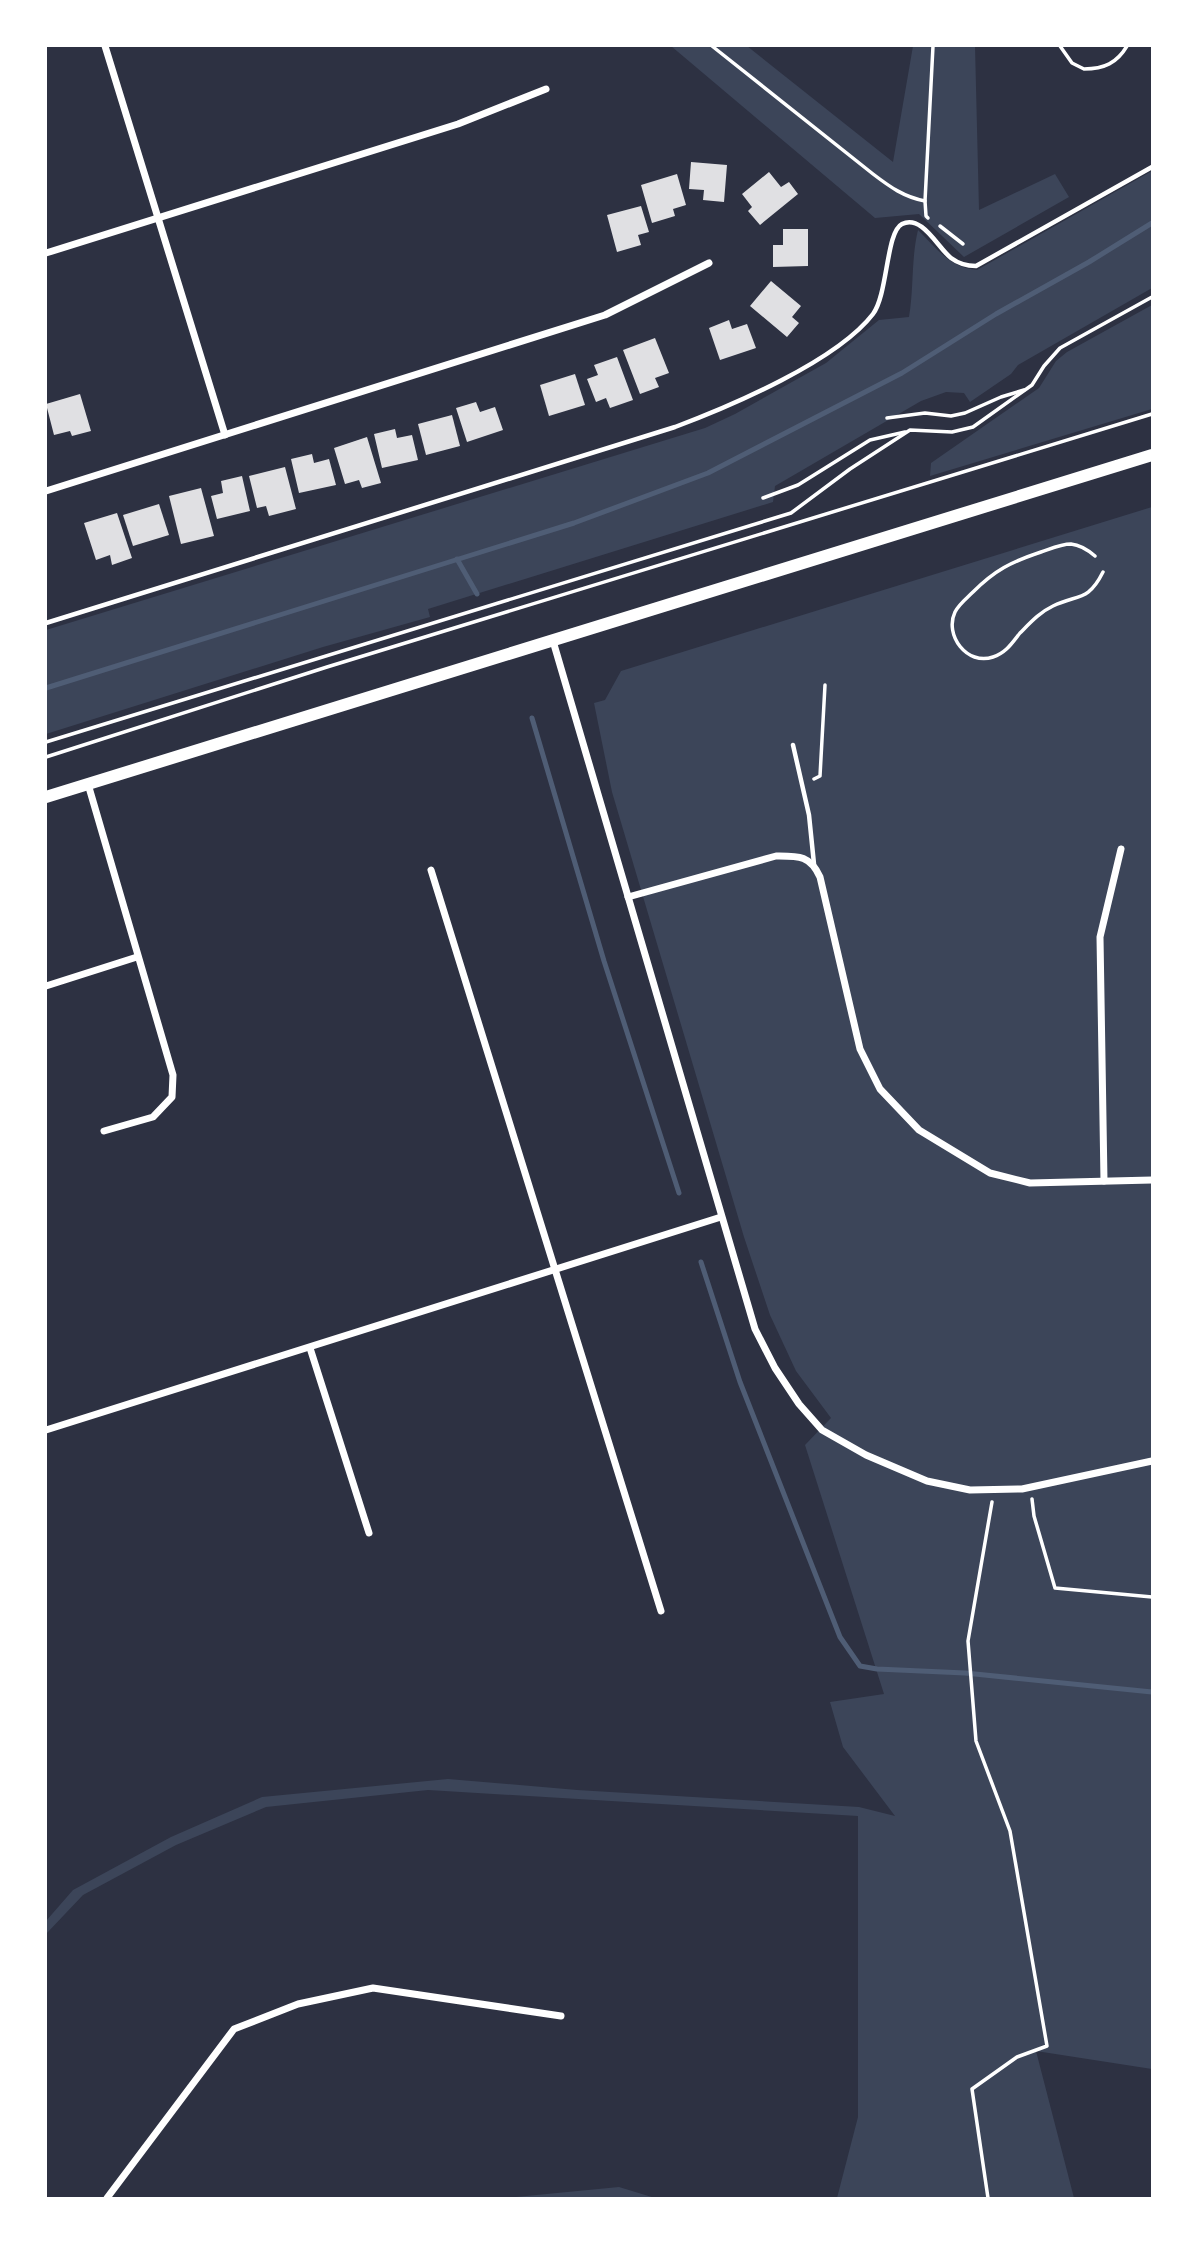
<svg xmlns="http://www.w3.org/2000/svg" width="1198" height="2244" font-family="'PT Sans Narrow',sans-serif">
  <style>
    .green { fill: #3c4559 }
    .lines { fill: none; stroke-linecap: round; stroke-linejoin: round }
    .stream { stroke: #4f5d75; stroke-width: 5 }
    .building { fill: #e0e0e3 }
    .path { stroke: #fff; stroke-width: 3.5 }
    .service { stroke: #fff; stroke-width: 4.5 }
    .minor { stroke: #fff; stroke-width: 7 }
    .secondary { stroke: #fff; stroke-width: 12 }
  </style>
  <rect width="100%" height="100%" fill="#2d3142"/>
  <g class="green">
    <path d="M671 46H747L893 162 913 46H975L979 210 1055 174 1069 197 964 257 919 214 875 218Z"/>
    <path d="M1152 171V288L1018 365 1011 374 970 402 964 393 946 392 921 401 775 486 773 502 428 609 430 617 323 647 46 734V630L705 428 735 414 826 363 879 320 909 317C914 288 911 259 918 230 936 248 950 268 977 270Z"/>
    <path d="M1152 305V409L930 476 931 463 1039 388 1056 361 1067 352Z"/>
    <path d="M1152 507V2069L1036 2051 1074 2198H837L858 2117V1816L428 1790 266 1807 176 1845 83 1895 46 1934V1921L73 1890 171 1837 262 1797 448 1779 577 1790 859 1807 895 1816 843 1747 830 1702 884 1694 805 1445 831 1418 796 1371 770 1315 744 1237 612 792 594 703 605 700 621 671Z"/>
    <path d="M619 2187 655 2198H506Z"/>
  </g>
  <g class="lines">
    <g class="stream">
      <path d="M457 559 477 594"/>
      <path d="M46 688 574 523 708 473 902 373 996 314 1089 262 1152 223"/>
      <path d="M532 718 604 961 679 1193"/>
      <path d="M701 1262 740 1382 840 1637 860 1666 877 1669 965 1673 1152 1692"/>
    </g>
  </g>
  <g class="building">
    <path d="M691 162 727 165 724 202 703 200 704 190 689 189Z"/>
    <path d="M769 172 781 187 789 182 798 194 760 225 748 211 752 207 742 194Z"/>
    <path d="M677 174 686 205 673 209 675 216 652 223 641 185Z"/>
    <path d="M641 206 649 232 638 235 641 245 617 252 607 215Z"/>
    <path d="M783 229H808V266L773 267V245H783Z"/>
    <path d="M771 281 801 306 792 317 799 323 787 337 750 306Z"/>
    <path d="M729 320 732 329 747 324 756 348 720 360 709 328Z"/>
    <path d="M655 338 669 373 655 378 659 387 640 394 623 350Z"/>
    <path d="M617 357 633 400 610 408 606 398 596 402 587 379 598 375 594 365Z"/>
    <path d="M575 374 585 405 549 416 540 385Z"/>
    <path d="M80 394 91 431 72 436 70 431 54 435 46 404Z"/>
    <path d="M476 402 480 412 495 407 503 430 467 442 456 408Z"/>
    <path d="M452 415 460 446 426 455 418 424Z"/>
    <path d="M395 429 397 438 412 435 418 460 382 468 374 434Z"/>
    <path d="M367 437 381 483 362 488 359 480 345 484 334 448Z"/>
    <path d="M312 454 314 463 329 459 336 485 299 493 291 459Z"/>
    <path d="M285 467 296 509 269 516 266 506 257 508 249 476Z"/>
    <path d="M242 476 250 511 217 519 211 496 223 493 221 481Z"/>
    <path d="M201 488 214 536 181 544 169 496Z"/>
    <path d="M159 504 169 535 133 546 123 515Z"/>
    <path d="M117 513 132 558 112 565 110 555 96 560 84 523Z"/>
  </g>
  <g class="lines">
    <g class="path">
      <path d="M712 46 873 174C890 187 904 197 925 201"/>
      <path d="M1060 46 1072 63 1084 69C1104 69 1117 63 1127 46"/>
      <path d="M928 218 926 216 925 201 933 46"/>
      <path d="M940 226 963 244"/>
      <path d="M887 418 925 413 951 416 965 413 1001 397 1024 390"/>
      <path d="M763 498 798 485 870 440 905 432"/>
      <path d="M1095 556C1088 550 1081 545 1071 544 1061 544 1050 549 1041 552 1011 562 995 570 973 592 967 598 959 604 955 612 944 635 967 666 993 657 1006 653 1012 643 1020 633 1030 623 1040 612 1053 606 1078 594 1088 602 1103 572"/>
      <path d="M46 742 791 513 850 469 910 430 952 432 973 427 1032 385 1044 366 1060 348 1152 297"/>
      <path d="M46 757 327 667 1152 414"/>
      <path d="M814 779 820 776 825 685"/>
      <path d="M1032 1499 1034 1516 1055 1588 1152 1597"/>
      <path d="M988 2198 972 2089 1017 2057 1047 2046 1010 1831 976 1741 968 1641 992 1502"/>
    </g>
    <g class="service">
      <path d="M46 623 675 427C731 406 837 361 873 314 888 294 886 232 902 224 922 214 938 248 951 258 959 264 966 266 976 266L1152 167"/>
      <path d="M793 745 809 815 814 864"/>
    </g>
    <g class="minor">
      <path d="M105 46 225 435"/>
      <path d="M46 253 458 124 546 89"/>
      <path d="M46 491 605 315 709 263"/>
      <path d="M553 641 755 1329 775 1368 799 1404 822 1430 866 1455 927 1481 970 1490 1022 1489 1152 1461"/>
      <path d="M88 784 173 1075 172 1097 153 1117 104 1131"/>
      <path d="M431 870 661 1611"/>
      <path d="M628 897 776 856C798 856 810 855 820 877L860 1049 880 1089 919 1130 990 1173 1030 1183 1152 1180"/>
      <path d="M46 986 137 957"/>
      <path d="M1104 1181 1100 937 1121 849"/>
      <path d="M310 1348 369 1533"/>
      <path d="M46 1430 721 1217"/>
      <path d="M107 2198 234 2029 298 2004 373 1988 561 2016"/>
    </g>
    <path class="secondary" d="M46 797 1152 455"/>
  </g>
  <rect width="1198" height="2244" fill="none" stroke="#ffffff" stroke-width="94"/>
</svg>
